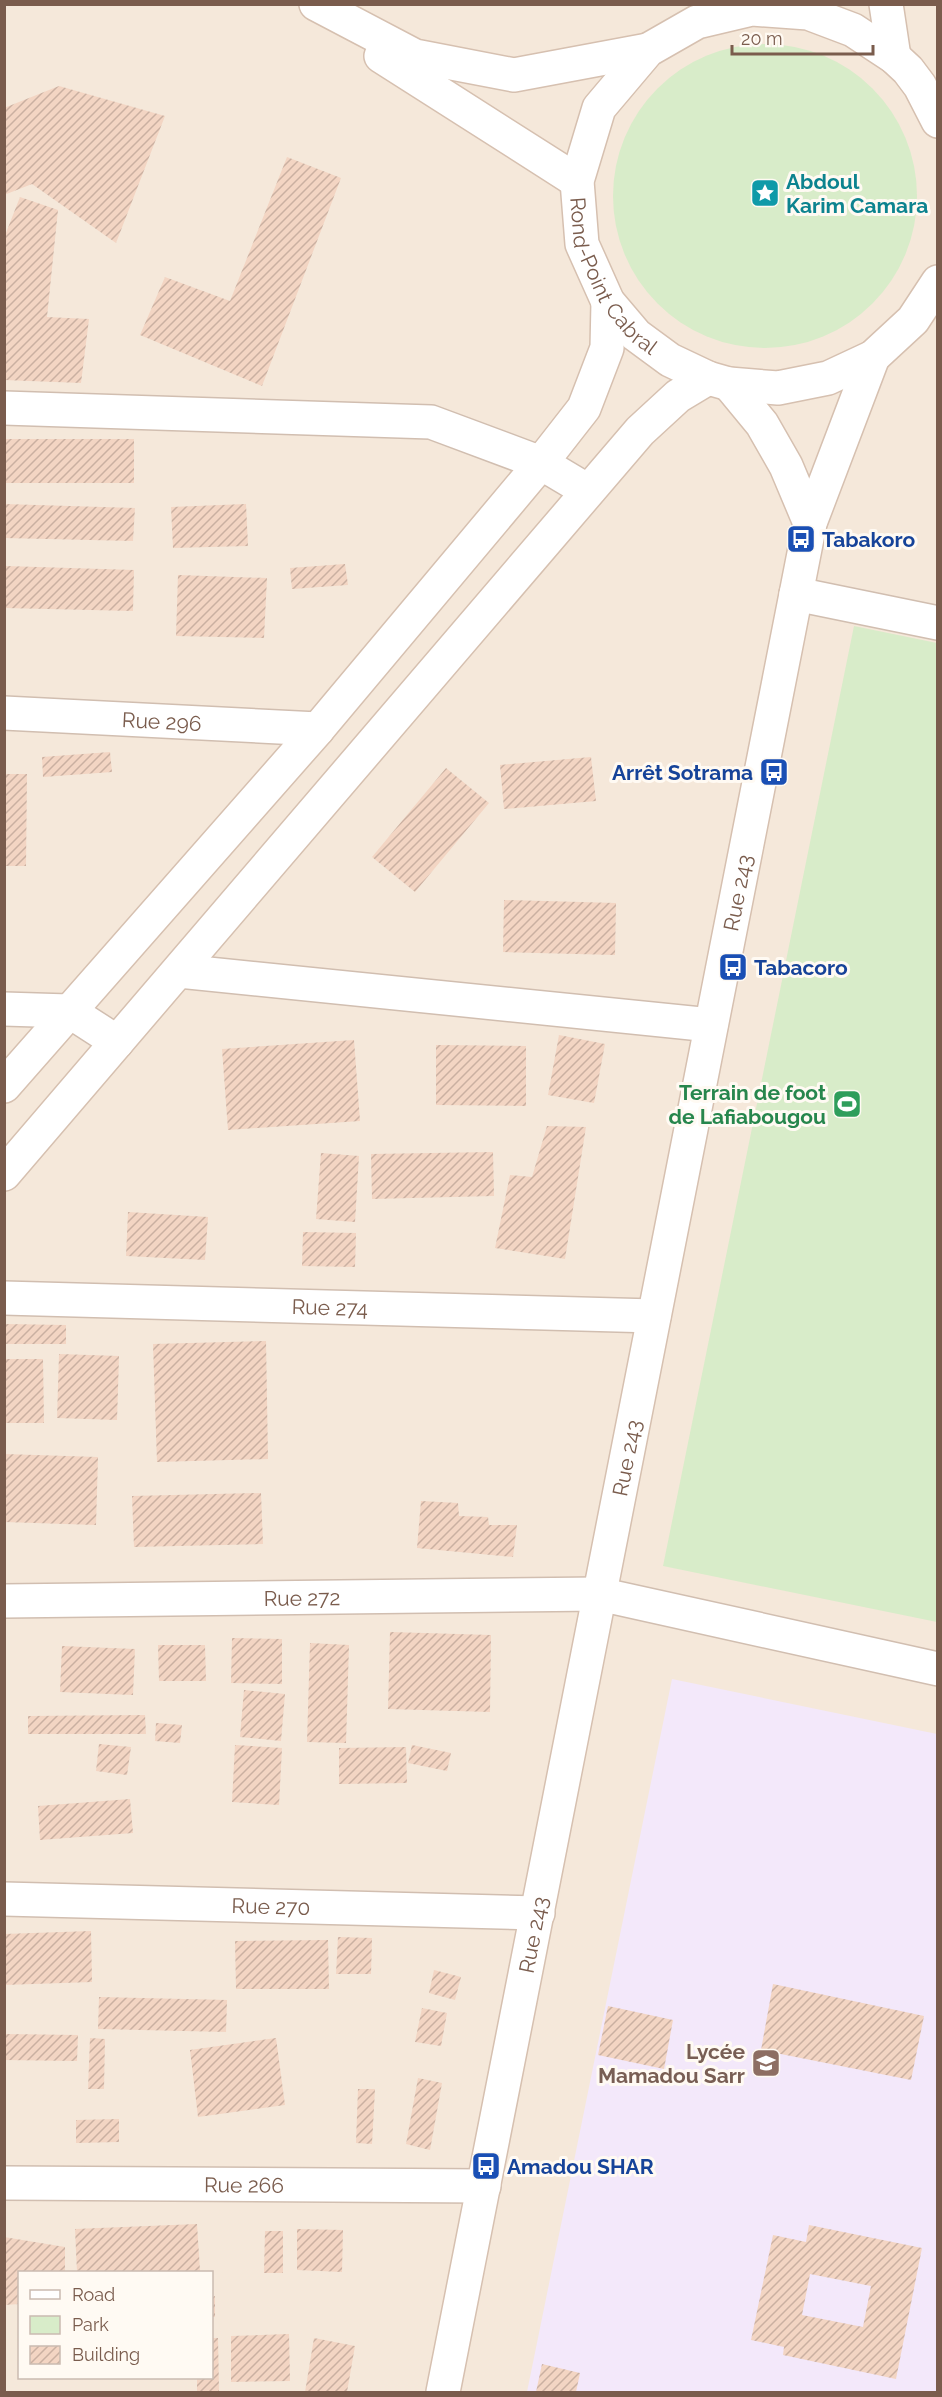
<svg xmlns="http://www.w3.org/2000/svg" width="942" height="2397" font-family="Raleway,sans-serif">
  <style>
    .residential { fill: #f5e8da; fill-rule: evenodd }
    .education { fill: #f3e8fa }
    .green { fill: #d8ecc9 }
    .building { fill: url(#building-hatch); fill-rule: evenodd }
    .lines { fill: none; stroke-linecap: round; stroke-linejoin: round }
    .street-casing { stroke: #d1beb0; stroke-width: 36 }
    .secondary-casing { stroke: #d6c0b0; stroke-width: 36 }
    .street { stroke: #fff; stroke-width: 33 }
    .secondary { stroke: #fff; stroke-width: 33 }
    .labels { text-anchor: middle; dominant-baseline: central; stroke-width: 6; stroke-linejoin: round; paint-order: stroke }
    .culture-label { font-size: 21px; font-weight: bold; fill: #0d838f; stroke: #fffaf3; text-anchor: start }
    .street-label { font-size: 21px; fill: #7a5c4d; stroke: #fffaf3 }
    .transit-label { font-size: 21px; font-weight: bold; fill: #164399; stroke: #fffaf3; text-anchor: start }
    .leisure-label { font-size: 21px; font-weight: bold; fill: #27864d; stroke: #fffaf3; text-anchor: end }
    .education-label { font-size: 21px; font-weight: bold; fill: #785e54; stroke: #fffaf3; text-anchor: end }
  </style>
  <defs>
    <pattern id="building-hatch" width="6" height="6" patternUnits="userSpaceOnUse" patternTransform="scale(1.5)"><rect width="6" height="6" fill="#f3d5c3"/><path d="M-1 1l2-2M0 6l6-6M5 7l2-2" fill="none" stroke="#cab0a1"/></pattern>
  </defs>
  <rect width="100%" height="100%" fill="#fdf6ec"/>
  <path class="residential" d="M5 5H937V2392H5ZM20 2272H212V2378H20Z"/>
  <path class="education" d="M672 1679 937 1734V2392H527Z"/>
  <g class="green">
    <circle cx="765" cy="196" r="152"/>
    <path d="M854 626 937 643V1622L663 1566Z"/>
  </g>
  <g class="building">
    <path d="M59 86 165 116 116 243 32 184 4 195V108Z"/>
    <path d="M287 157 341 178 262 386 140 335 165 277 230 301Z"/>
    <path d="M20 197 58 210 47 317 89 319 81 383 4 380V238Z"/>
    <rect x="4" y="439" width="130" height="44"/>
    <path d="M4 504 135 508 133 541 4 538Z"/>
    <path d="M246 504 248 546 173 548 171 507Z"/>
    <path d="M345 564 348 585 292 589 290 568Z"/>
    <path d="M6 566 134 570 133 611 5 608Z"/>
    <path d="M178 575 267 578 264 638 176 636Z"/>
    <path d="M110 752 112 772 43 777 42 757Z"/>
    <path d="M591 757 596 801 504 809 500 765Z"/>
    <path d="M446 768 489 803 415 892 372 857Z"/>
    <path d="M4 774H27L26 866H4Z"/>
    <path d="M504 900 616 903 615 955 503 952Z"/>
    <path d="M559 1035 605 1044 594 1103 548 1095Z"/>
    <path d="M354 1040 360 1121 228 1130 222 1049Z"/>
    <path d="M436 1045 526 1046V1106L436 1105Z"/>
    <path d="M547 1126 586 1127 565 1259 495 1248 510 1175 532 1177Z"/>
    <path d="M493 1152 494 1196 372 1199 371 1154Z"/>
    <path d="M321 1153 359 1156 355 1222 316 1219Z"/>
    <path d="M128 1212 208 1217 205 1260 126 1256Z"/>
    <path d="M303 1232 356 1233 355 1267 302 1266Z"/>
    <path d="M4 1324 66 1325V1344H4Z"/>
    <path d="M266 1341 268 1459 157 1462 153 1344Z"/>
    <path d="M59 1354 119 1356 117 1420 57 1418Z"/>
    <path d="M4 1359H43L44 1423H4Z"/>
    <path d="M4 1454 98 1457 96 1525 4 1522Z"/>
    <path d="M261 1493 263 1544 134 1547 132 1496Z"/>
    <path d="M421 1501 458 1503 459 1516 488 1517 489 1525H517L513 1557 417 1548Z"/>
    <path d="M390 1632 491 1635 490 1712 388 1709Z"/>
    <path d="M232 1638 282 1639V1684L231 1683Z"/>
    <path d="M310 1643 349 1645 346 1743 307 1742Z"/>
    <path d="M158 1645H205L206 1681H159Z"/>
    <path d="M62 1646 135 1649 133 1695 60 1692Z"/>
    <path d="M244 1690 285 1694 281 1741 240 1737Z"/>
    <path d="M145 1715 146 1734H28V1716Z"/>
    <path d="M156 1723 182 1725 180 1743 155 1741Z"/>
    <path d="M99 1744 131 1747 127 1775 96 1771Z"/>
    <path d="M235 1745 282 1748 279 1805 232 1802Z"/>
    <path d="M412 1745 451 1753 447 1771 408 1763Z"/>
    <path d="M406 1747 407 1783 339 1784V1748Z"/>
    <path d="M130 1799 133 1833 40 1840 38 1806Z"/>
    <path d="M91 1931 92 1982 4 1985V1934Z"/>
    <path d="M338 1937 372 1938 371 1974H336Z"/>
    <path d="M328 1940 329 1989H236L235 1941Z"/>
    <path d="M434 1970 461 1977 455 2000 429 1993Z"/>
    <path d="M773 1984 924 2016 911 2080 761 2050Z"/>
    <path d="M99 1997 227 2000 226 2032 98 2029Z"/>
    <path d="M608 2006 673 2020 664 2069 598 2055Z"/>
    <path d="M422 2008 447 2013 441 2046 415 2042Z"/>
    <path d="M4 2034 78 2035 77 2061 4 2060Z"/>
    <path d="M90 2038 105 2039 104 2089H88Z"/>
    <path d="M276 2038 285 2105 198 2117 190 2050Z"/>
    <path d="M418 2078 442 2083 430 2150 406 2144Z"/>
    <path d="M358 2089H375L372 2144 356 2143Z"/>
    <path d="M119 2119V2142L76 2143V2120Z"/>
    <path d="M197 2224 200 2271 77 2272 75 2229Z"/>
    <path d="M809 2225 922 2248 896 2379 783 2355 784 2347 751 2340 773 2235 806 2242ZM810 2274 871 2286 863 2327 802 2315Z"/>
    <path d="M297 2229 343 2230 342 2272 297 2270Z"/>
    <path d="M265 2231H283V2273H264Z"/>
    <path d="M4 2237 65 2247V2272H20V2304L4 2305Z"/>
    <path d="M215 2296V2317H212V2297Z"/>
    <path d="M289 2334 290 2381 231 2382V2336Z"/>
    <path d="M212 2338H218L219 2391H197V2378H212Z"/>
    <path d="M314 2338 355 2346 347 2392H305Z"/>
    <path d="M542 2364 580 2373 576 2392H536Z"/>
  </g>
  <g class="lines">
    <g class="street-casing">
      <g id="street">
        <path d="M4 408 431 422 541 463 588 491"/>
        <path d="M796 594 938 623"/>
        <path id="s1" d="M4 713 318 729"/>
        <path d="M179 971 711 1025"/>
        <path d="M4 1009 69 1011 117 1042"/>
        <path id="s2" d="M4 1298 654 1316"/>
        <path id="s3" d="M4 1601 599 1594 938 1669"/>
        <path id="s4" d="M4 1899 538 1913"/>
        <path id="s5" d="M4 2183 484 2186"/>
      </g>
    </g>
    <g class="secondary-casing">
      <g id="secondary">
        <path d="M316 4 415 56 514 75 648 50"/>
        <path d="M886 4 894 57"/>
        <path d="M381 56 577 181"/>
        <path id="s6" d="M938 121 920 86 908 70 894 57 853 30 808 13 752 9 697 22 648 50 599 108 577 181 582 244 608 302 636 335 670 360 708 378 729 384 778 388 828 378 873 357 913 320 938 282"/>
        <path d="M729 384 762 424 786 466 810 523"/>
        <path d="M4 1086 318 729 541 463 584 408 607 348 608 302"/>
        <path d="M4 1174 640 431 678 396 708 378"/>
        <path id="s7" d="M443 2392 810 523 873 357"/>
      </g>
    </g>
    <use href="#street" class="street"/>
    <use href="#secondary" class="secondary"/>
  </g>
  <defs>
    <g id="sight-square" transform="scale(1.5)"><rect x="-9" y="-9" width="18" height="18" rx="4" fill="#0f9aa8" stroke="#fffaf3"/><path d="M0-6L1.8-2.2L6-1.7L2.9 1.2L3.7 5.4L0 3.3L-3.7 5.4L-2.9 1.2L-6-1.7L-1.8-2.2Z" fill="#fff"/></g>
    <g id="bus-square" transform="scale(1.5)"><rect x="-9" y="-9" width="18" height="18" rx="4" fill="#1a4fb4" stroke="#fffaf3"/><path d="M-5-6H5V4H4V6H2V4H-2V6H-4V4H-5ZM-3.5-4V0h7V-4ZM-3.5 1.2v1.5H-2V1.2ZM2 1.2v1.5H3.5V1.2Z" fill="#fff"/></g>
    <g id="stadium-square" transform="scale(1.5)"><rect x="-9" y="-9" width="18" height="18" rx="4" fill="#2e9e5b" stroke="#fffaf3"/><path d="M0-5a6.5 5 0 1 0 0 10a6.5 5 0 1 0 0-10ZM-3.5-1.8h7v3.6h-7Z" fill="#fff"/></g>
    <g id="school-square" transform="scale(1.5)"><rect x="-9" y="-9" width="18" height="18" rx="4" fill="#8d6e63" stroke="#fffaf3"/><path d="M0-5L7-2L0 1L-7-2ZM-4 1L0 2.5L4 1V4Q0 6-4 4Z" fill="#fff"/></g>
  </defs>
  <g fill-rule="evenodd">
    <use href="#sight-square" x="765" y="193"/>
    <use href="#bus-square" x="801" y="539"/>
    <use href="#bus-square" x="774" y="772"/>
    <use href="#bus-square" x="733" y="967"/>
    <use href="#stadium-square" x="847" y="1104"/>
    <use href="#school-square" x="766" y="2063"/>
    <use href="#bus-square" x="486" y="2166"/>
  </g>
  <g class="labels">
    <g class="culture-label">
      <text x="786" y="181">Abdoul<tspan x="786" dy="24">Karim Camara</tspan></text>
    </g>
    <g class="street-label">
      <text stroke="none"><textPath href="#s6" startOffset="602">Rond-Point Cabral</textPath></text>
      <text stroke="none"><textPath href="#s1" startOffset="158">Rue 296</textPath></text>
      <text stroke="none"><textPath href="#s7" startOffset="1528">Rue 243</textPath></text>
      <text stroke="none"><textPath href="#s2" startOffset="326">Rue 274</textPath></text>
      <text stroke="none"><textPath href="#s7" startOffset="952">Rue 243</textPath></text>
      <text stroke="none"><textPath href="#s3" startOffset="298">Rue 272</textPath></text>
      <text stroke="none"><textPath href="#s4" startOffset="267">Rue 270</textPath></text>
      <text stroke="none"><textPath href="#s7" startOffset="466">Rue 243</textPath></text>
      <text stroke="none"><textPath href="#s5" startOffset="240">Rue 266</textPath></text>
    </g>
    <g class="transit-label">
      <text x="822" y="539">Tabakoro</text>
      <text x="753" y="772" text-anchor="end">Arrêt Sotrama</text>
      <text x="754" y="967">Tabacoro</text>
      <text x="507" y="2166">Amadou SHAR</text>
    </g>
    <g class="leisure-label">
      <text x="826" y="1092">Terrain de foot<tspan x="826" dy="24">de Lafiabougou</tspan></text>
    </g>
    <g class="education-label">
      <text x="745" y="2051">Lycée<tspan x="745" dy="24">Mamadou Sarr</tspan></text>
    </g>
  </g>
  <rect width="942" height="2397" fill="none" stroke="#7a5c4d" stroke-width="12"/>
  <rect x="18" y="2271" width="195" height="108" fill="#fffaf3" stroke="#cabbb1" stroke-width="1.5"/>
  <rect x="30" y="2290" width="30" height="9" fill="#ffffff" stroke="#cabbb1" stroke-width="1.5"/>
  <text x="72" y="2301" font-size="18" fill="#7a5c4d">Road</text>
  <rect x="30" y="2316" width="30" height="18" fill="#d8ecc9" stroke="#cabbb1" stroke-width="1.5"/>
  <text x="72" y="2331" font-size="18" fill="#7a5c4d">Park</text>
  <rect x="30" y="2346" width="30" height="18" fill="url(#building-hatch)" stroke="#cabbb1" stroke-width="1.5"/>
  <text x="72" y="2361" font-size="18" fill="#7a5c4d">Building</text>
  <path d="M732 45v9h141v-9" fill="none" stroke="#7a5c4d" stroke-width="3"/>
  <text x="741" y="45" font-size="18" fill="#7a5c4d" stroke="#fffaf3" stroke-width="4.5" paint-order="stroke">20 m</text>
</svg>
